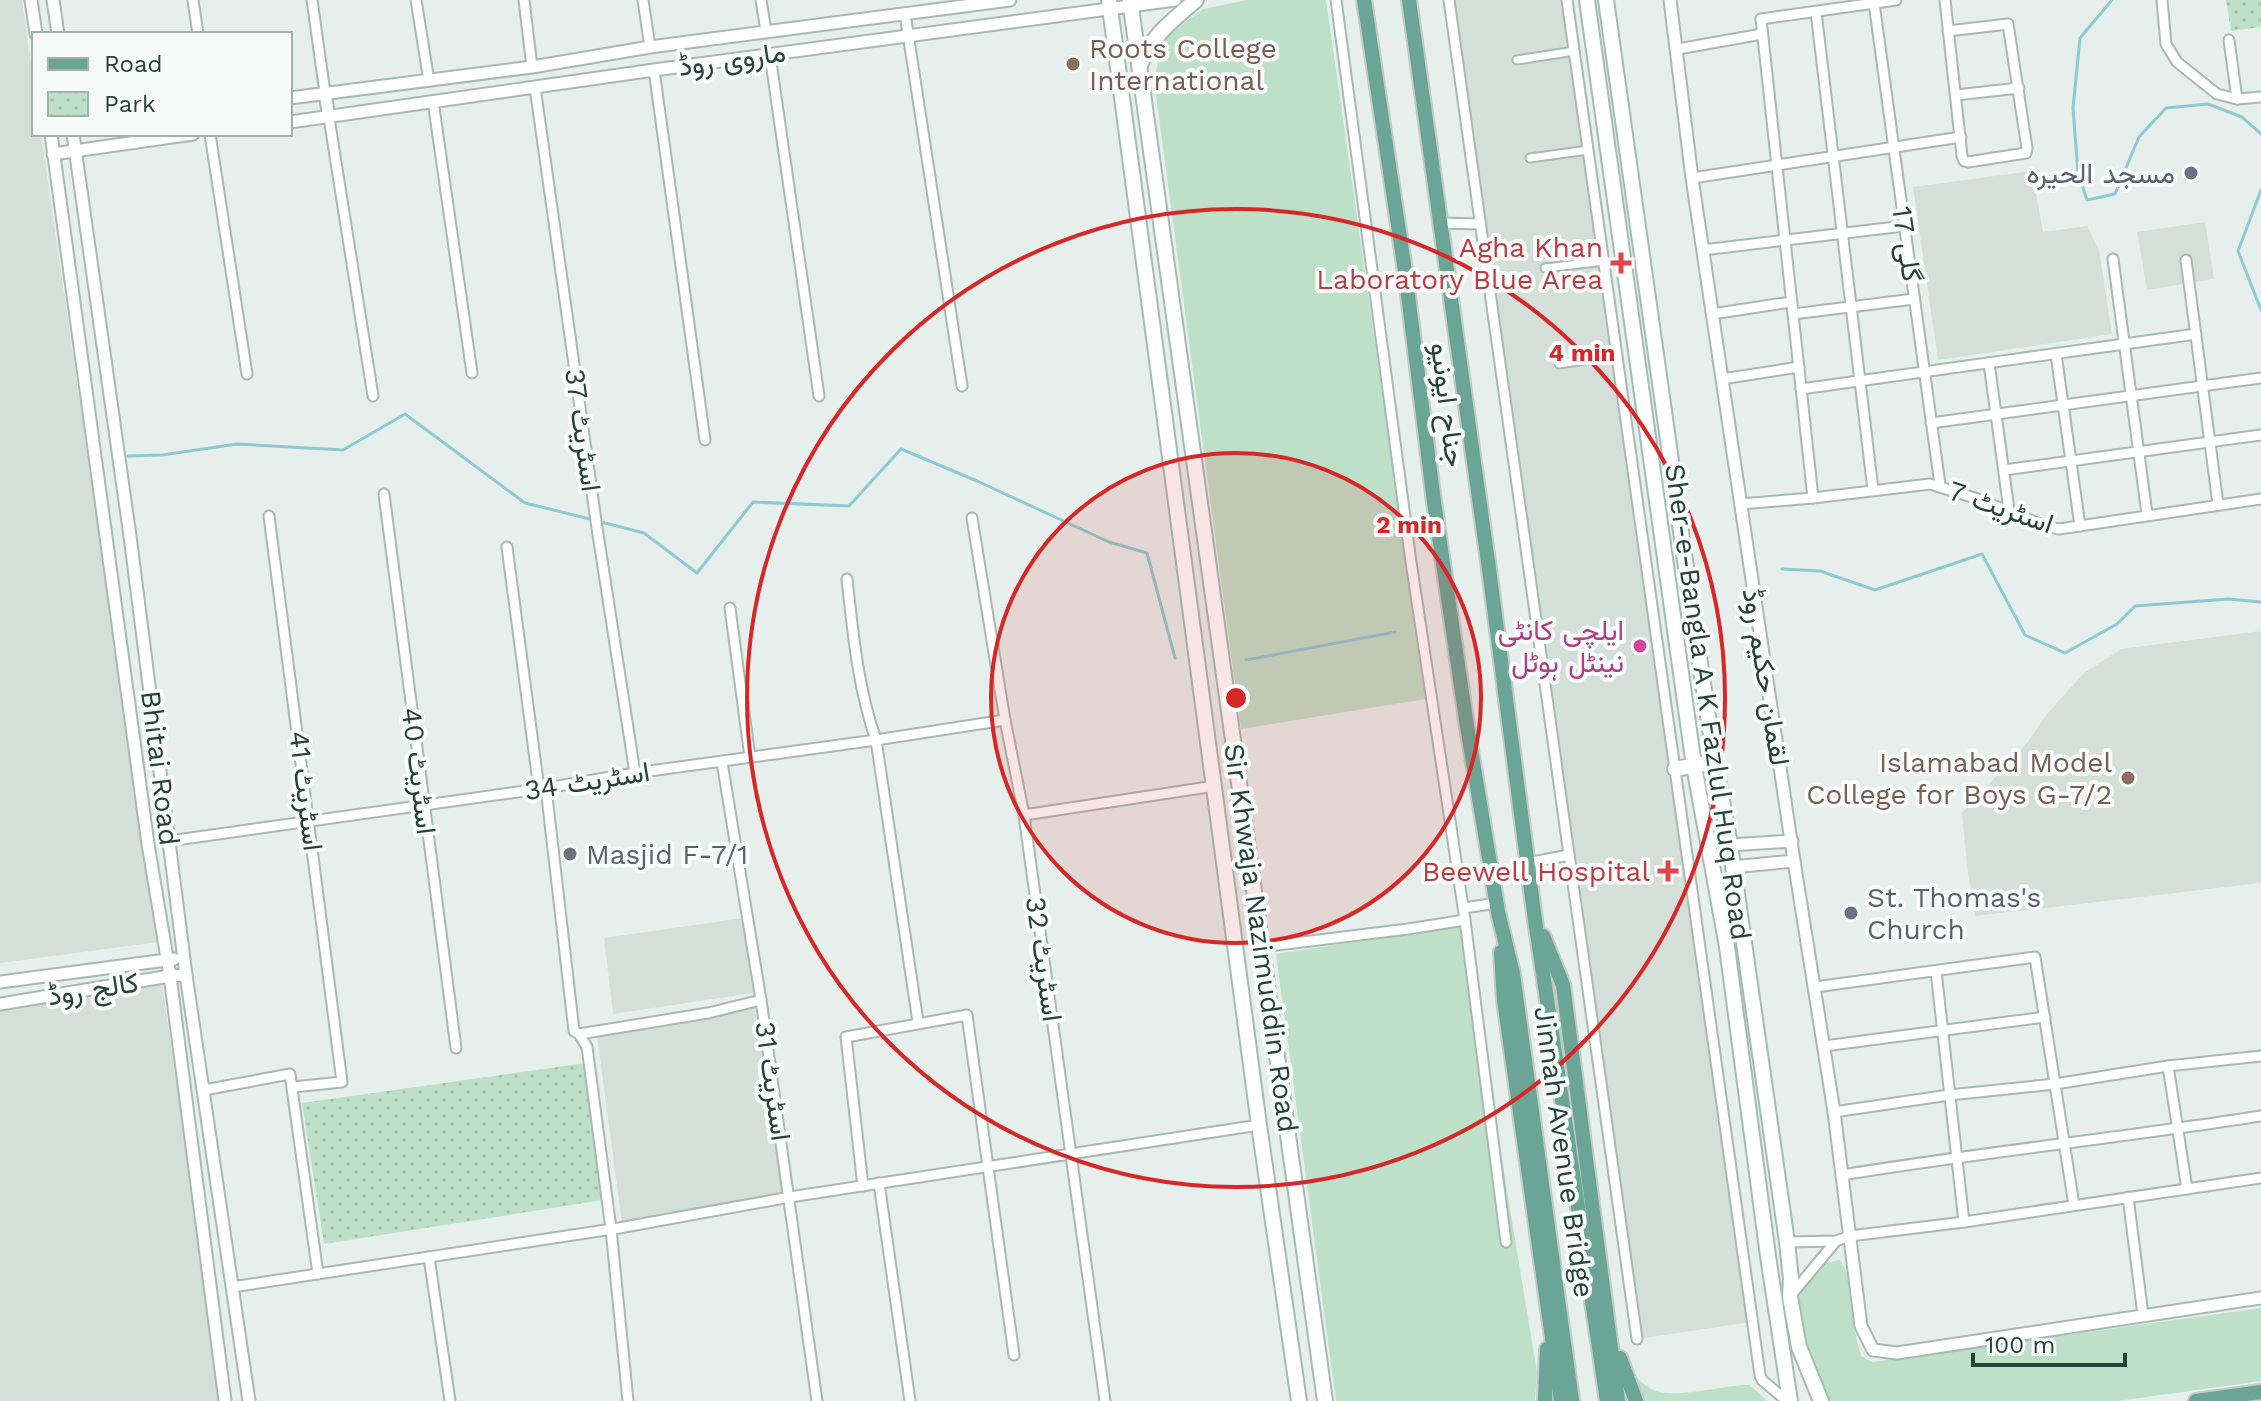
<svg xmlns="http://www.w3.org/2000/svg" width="2261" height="1401" font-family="'Work Sans',Vazirmatn,sans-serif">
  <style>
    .built { fill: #d4dfda }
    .grass { fill: #bfe0c8 }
    .park { fill: url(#park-dots) }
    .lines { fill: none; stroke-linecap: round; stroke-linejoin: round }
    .stream { stroke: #8ec9d4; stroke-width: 3 }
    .pedestrian-casing { stroke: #a8b8b2; stroke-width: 11 }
    .minor-casing { stroke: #a8b8b2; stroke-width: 13 }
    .tertiary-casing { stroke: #a8b8b2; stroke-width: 15 }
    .secondary-casing { stroke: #a4bbb3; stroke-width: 18 }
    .primary-casing { stroke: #c2cac8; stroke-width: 18 }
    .pedestrian { stroke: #fff; stroke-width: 7 }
    .minor { stroke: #fff; stroke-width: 9 }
    .tertiary { stroke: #fff; stroke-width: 11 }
    .secondary { stroke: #fff; stroke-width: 14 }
    .primary { stroke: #6aa596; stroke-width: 14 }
    .ring { fill: none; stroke: #d62828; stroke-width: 4 }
    .education-dot { fill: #8d6e63; stroke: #f7fbf9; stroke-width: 3 }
    .worship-dot { fill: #6b7280; stroke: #f7fbf9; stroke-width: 3 }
    .health-dot { fill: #e0444e; stroke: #f7fbf9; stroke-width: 3 }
    .hotel-dot { fill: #d1479c; stroke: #f7fbf9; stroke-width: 3 }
    .labels { text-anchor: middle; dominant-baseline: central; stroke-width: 8; stroke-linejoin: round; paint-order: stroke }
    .education-label { font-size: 28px; fill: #785e54; stroke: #f7fbf9; text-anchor: start }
    .street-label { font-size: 28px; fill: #24423a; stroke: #f7fbf9 }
    .worship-label { font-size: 28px; fill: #5b616d; stroke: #f7fbf9; text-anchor: start }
    .health-label { font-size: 28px; fill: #be3a42; stroke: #f7fbf9; text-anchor: end }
    .hotel-label { font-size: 28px; fill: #b23c85; stroke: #f7fbf9; text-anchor: end }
    .centre { fill: #d62828; stroke: #f7fbf9; stroke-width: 4 }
    .ring-label { font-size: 24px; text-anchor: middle; font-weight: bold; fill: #d62828; stroke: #f7fbf9; stroke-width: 8; stroke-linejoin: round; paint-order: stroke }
  </style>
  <defs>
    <pattern id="park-dots" width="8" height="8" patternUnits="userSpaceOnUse" patternTransform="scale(2)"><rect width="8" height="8" fill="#bfe0c8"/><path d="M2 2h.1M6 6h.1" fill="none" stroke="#a4c1ad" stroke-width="1.8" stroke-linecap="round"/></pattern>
  </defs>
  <rect width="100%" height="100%" fill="#e6efeb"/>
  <g class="built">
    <path d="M0 0H22L34 85V134H41L158 942 0 963Z"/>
    <path d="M1449 0H1567L1752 1322 1637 1339Z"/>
    <path d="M2032 171 2043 232 2087 226 2099 250 2112 334 1938 360 1913 187Z"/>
    <path d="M2205 222 2214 279 2147 290 2137 232Z"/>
    <path d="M2261 631V883L1975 916 1968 873 1962 813 2027 743 2047 714 2084 673 2121 649Z"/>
    <path d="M743 918 753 993 613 1014 604 938Z"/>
    <path d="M161 976 222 1401H0V1000Z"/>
    <path d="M754 1005 785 1196 622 1223 596 1028Z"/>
  </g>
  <g class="grass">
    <path d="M1247 0H1326L1426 699 1241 729 1154 81 1163 39 1203 9Z"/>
    <path d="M1463 925 1537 1372 1535 1401H1336L1276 954Z"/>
    <path d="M1840 1260 1847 1273 1854 1328 1861 1356 1872 1362 2261 1308V1381L2118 1401H1825L1800 1332 1799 1284 1816 1265Z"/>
    <path d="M1631 1373C1638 1378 1644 1385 1651 1389 1673 1401 1724 1384 1750 1385L1767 1401H1639Z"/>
  </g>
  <g class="park">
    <path d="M2226 0H2261V27L2231 31Z"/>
    <path d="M586 1063 603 1200 324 1244 302 1103Z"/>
  </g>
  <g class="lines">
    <g class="stream">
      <path d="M2112 0 2080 38 2073 108 2078 173 2087 200 2115 194 2139 137 2166 108 2208 104 2242 117 2261 134"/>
      <path d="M2261 190 2238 251 2261 310"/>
      <path d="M128 456 162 455 237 444 343 450 405 414 525 503 590 519"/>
      <path d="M601 522 644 533 697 573 753 502 849 506 901 449 977 481 1109 542 1147 553 1175 658"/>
      <path d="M1782 569 1820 571 1875 590 1982 554 2025 635 2065 653 2117 624 2135 606 2228 599 2261 602"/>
      <path d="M1246 660 1395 632"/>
    </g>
    <g class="pedestrian-casing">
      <g id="pedestrian">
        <path d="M1517 60 1575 51"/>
        <path d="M1530 158 1588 150"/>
        <path d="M1545 268 1604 261"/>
        <path d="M1559 364 1617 355"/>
      </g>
    </g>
    <g class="minor-casing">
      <g id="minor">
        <path d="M193 0 198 34"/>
        <path d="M312 0 325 93"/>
        <path d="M416 0 429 81"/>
        <path d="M524 0 532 67"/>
        <path d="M643 0 650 47"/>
        <path d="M761 0 766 31"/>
        <path d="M1336 0 1411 562 1465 920 1506 1242"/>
        <path d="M1449 0 1637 1339"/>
        <path d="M1567 0 1760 1375 1762 1380 1787 1401"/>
        <path d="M1945 0 1962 156 1964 161 1968 162 2026 153 2027 148 2008 24 1948 31"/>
        <path d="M2162 0 2166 44 2177 62 2217 94 2237 99 2261 97"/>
        <path d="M1874 3 1940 485"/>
        <path d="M1816 12 1873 490"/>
        <path d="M905 14 962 386"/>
        <path d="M2229 40 2237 99"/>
        <path d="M1678 49 1762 34"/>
        <path d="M770 55 819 396"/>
        <path d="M654 70 705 440"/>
        <path d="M535 87 597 528 635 773"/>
        <path d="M1956 95 2019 88"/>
        <path d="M433 101 472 373"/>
        <path d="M329 118 373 396"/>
        <path d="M210 134 247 374"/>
        <path d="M1692 178 1961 137"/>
        <path d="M1441 223 1480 224"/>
        <path d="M1703 250 1904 226"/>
        <path d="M2113 259 2147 514"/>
        <path d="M2186 260 2218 504"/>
        <path d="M1712 314 1791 302"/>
        <path d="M1793 314 1914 299"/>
        <path d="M2056 354 2080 526"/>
        <path d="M1989 363 2009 510"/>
        <path d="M1722 379 1799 367"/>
        <path d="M1801 389 2196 334"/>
        <path d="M1931 423 2261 378"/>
        <path d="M2004 470 2261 435"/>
        <path d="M384 494 456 1048"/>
        <path d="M1813 498 1761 19 1896 0"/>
        <path d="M1740 504 1813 498 1930 484 1978 499 2045 526 2059 529 2261 499"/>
        <path d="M269 516 342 1082 293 1087"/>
        <path d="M972 518 1005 720 1024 815 1105 1401"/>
        <path d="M507 547 539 789"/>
        <path d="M847 579C853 634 858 688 876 740L918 1022"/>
        <path d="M730 608 750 757"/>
        <path d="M722 762 761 1000 817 1401"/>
        <path d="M546 788 574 1031 579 1034 587 1047 611 1229 628 1401"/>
        <path d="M1024 815 1215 786"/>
        <path d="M169 841 546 788 635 773 876 740 1005 720"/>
        <path d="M1527 863 1569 855"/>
        <path d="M1464 908 1497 903"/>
        <path d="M1262 947 1408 929 1465 920"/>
        <path d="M1936 971 1964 1222"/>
        <path d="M1815 987 2035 957 2074 1205"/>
        <path d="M579 1034 708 1013 761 1000"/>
        <path d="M1824 1046 2045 1017"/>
        <path d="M2168 1066 2187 1189"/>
        <path d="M204 1090 290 1074 318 1274"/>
        <path d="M1834 1112 1949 1095 2055 1084 2168 1066 2261 1056"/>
        <path d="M1842 1175C1981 1152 2122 1138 2261 1116"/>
        <path d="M879 1183 910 1401"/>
        <path d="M863 1186 846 1037 967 1015 1014 1355"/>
        <path d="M2128 1197 2143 1315"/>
        <path d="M1787 1242 1836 1241 1850 1236 1964 1222 2261 1178"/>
        <path d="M429 1257 450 1401"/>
        <path d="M232 1287 619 1228 790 1197 1259 1125"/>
        <path d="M1792 1294 1836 1241"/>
      </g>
    </g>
    <g class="tertiary-casing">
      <g id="tertiary">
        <path d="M31 0 36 34"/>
        <path d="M53 0 58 34"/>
        <path d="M1670 0 1692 178 1794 861 1834 1112 1861 1326 1873 1350 1897 1353 2261 1298"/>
        <path d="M325 93 329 118"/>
        <path d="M290 98 532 67 650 47 1010 0"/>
        <path d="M290 122 654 70 1175 0"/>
        <path d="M51 134 148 844 170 976 225 1401"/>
        <path d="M73 134 130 536 186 975 249 1401"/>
        <path d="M53 154 193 134"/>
        <path d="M1730 845 1792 841"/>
        <path d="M1732 867 1794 861"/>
        <path d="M0 982 174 959"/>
        <path d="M0 1004 170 976 186 975"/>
      </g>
    </g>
    <g class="secondary-casing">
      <g id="secondary">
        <path d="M1109 0 1259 1125 1299 1401"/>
        <path d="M1130 0 1325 1401"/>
        <path d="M1587 0 1694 766 1727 947 1768 1256 1790 1401"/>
        <path d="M1606 0 1694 624 1715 762 1730 845 1787 1242 1791 1279 1790 1297 1799 1347 1821 1401"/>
        <path d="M1140 65C1154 33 1170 23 1196 0"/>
        <path d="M1675 769 1702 764"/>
      </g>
    </g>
    <g class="primary-casing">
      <g id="primary">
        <path d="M1364 0 1405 271 1434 502 1466 720 1498 912 1513 974 1572 1401"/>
        <path d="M1409 0 1489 569 1534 913 1607 1401"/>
        <path d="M1543 936 1563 985 1618 1401"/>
        <path d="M1501 952 1504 1000 1561 1401"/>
        <path d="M1620 1358 1636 1401"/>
        <path d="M1545 1401 1547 1349"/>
        <path d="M2196 1401 2261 1392"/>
      </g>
    </g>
    <use href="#pedestrian" class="pedestrian"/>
    <use href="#minor" class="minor"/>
    <use href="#tertiary" class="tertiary"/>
    <use href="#secondary" class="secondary"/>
    <use href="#primary" class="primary"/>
  </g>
  <circle cx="1236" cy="698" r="245" fill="#d62828" fill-opacity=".12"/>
  <g class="ring">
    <circle cx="1236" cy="698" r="245"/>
    <circle cx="1236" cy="698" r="489"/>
  </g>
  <g class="education-dot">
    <circle cx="1073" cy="64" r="8"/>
    <circle cx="2128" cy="778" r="8"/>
  </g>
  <g class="worship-dot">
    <circle cx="2191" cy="173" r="8"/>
    <circle cx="570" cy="854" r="8"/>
    <circle cx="1851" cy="913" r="8"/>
  </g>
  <g class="health-dot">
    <path d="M1617 251h8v8h8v8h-8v8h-8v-8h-8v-8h8z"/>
    <path d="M1664 859h8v8h8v8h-8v8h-8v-8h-8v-8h8z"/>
  </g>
  <circle class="hotel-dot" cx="1640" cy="646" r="8"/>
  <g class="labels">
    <g class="education-label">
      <text x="1089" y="48">Roots College<tspan x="1089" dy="32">International</tspan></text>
      <text x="2112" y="762" text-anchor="end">Islamabad Model<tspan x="2112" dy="32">College for Boys G-7/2</tspan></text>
    </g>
    <g class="street-label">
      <text transform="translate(732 59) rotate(-8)">ماروی روڈ</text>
      <text transform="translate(1907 244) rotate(82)">گلی 17</text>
      <text transform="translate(1448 405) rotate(83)">جناح ایونیو</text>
      <text transform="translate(583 430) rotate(82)">اسٹریٹ 37</text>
      <text transform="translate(2001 507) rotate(19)">اسٹریٹ 7</text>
      <text transform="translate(1766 677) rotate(81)">لقمان حکیم روڈ</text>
      <text transform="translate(1708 702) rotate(82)">Sher-e-Bangla A K Fazlul Huq Road</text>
      <text transform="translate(160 768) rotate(83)">Bhitai Road</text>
      <text transform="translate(419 771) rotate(83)">اسٹریٹ 40</text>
      <text transform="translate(587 781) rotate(-9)">اسٹریٹ 34</text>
      <text transform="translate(306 791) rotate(83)">اسٹریٹ 41</text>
      <text transform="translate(1261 938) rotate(82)">Sir Khwaja Nazimuddin Road</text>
      <text transform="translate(1044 959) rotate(82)">اسٹریٹ 32</text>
      <text transform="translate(93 989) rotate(-9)">کالج روڈ</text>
      <text transform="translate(773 1081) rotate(82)">اسٹریٹ 31</text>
      <text transform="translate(1564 1152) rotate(82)">Jinnah Avenue Bridge</text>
    </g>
    <g class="worship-label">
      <text x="2175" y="173" text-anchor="end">مسجد الحیرہ</text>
      <text x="586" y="854">Masjid F-7/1</text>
      <text x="1867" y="897">St. Thomas's<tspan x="1867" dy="32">Church</tspan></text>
    </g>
    <g class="health-label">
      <text x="1603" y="247">Agha Khan<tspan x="1603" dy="32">Laboratory Blue Area</tspan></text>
      <text x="1650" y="871">Beewell Hospital</text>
    </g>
    <g class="hotel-label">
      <text x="1624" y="630">ایلچی کانٹی<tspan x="1624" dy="32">نینٹل ہوٹل</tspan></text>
    </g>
  </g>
  <circle cx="1236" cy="698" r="12" class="centre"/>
  <g class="ring-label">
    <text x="1582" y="361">4 min</text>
    <text x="1409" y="533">2 min</text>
  </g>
  <rect x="32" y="32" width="260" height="104" fill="#f7fbf9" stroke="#a3b1ad" stroke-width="2"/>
  <rect x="48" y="58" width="40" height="12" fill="#6aa596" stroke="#a3b1ad" stroke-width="2"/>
  <text x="104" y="72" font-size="24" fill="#24423a">Road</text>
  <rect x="48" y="92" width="40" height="24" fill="url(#park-dots)" stroke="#a3b1ad" stroke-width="2"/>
  <text x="104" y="112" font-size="24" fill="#24423a">Park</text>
  <path d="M1973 1353v12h152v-12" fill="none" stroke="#24423a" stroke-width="4"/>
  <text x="1985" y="1353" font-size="24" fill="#24423a" stroke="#f7fbf9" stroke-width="6" paint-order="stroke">100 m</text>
</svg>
